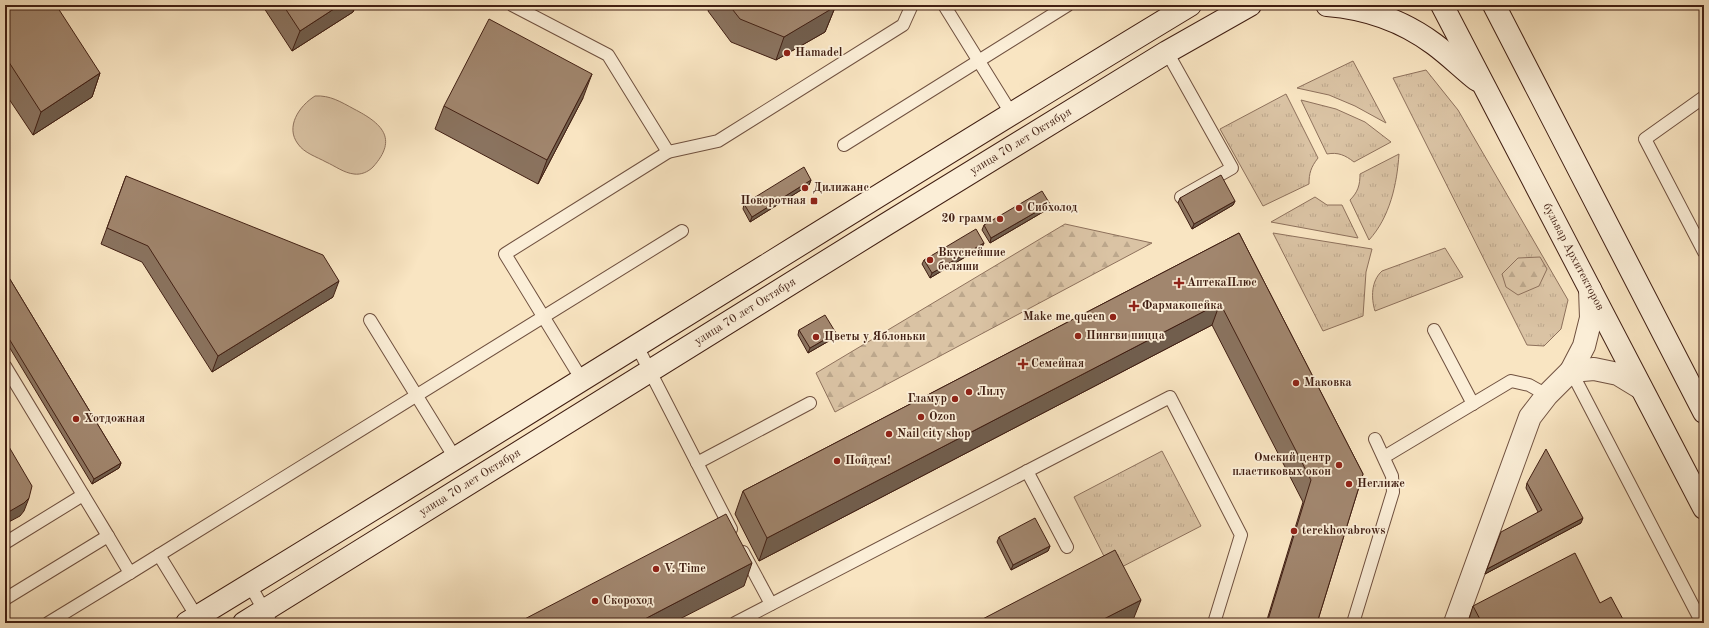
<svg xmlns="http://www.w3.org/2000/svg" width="1709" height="628" font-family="'Old Standard TT',serif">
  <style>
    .grass { fill: url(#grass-tufts); stroke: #8e715c }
    .forest { fill: url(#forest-firs); stroke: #8e715c }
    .pitch { fill: #dac3a4; stroke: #8e715c }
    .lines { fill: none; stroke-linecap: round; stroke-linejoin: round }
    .lane-casing { stroke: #6f503f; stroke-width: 14 }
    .street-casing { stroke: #6f503f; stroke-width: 24 }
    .secondary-casing { stroke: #411f13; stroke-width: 24 }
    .lane { stroke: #fbeed7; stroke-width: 12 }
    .street { stroke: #fbeed7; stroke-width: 22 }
    .secondary { stroke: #fbeed7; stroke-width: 22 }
    .wall { fill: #8a735f; stroke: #411f13 }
    .shaded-wall { fill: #715e4d; stroke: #411f13 }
    .building { fill: #a1866e; stroke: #411f13 }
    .poi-dot { fill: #8f2418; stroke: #fbeed7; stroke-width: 1.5 }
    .labels { text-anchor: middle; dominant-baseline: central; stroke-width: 3.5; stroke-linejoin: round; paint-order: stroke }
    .poi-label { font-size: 12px; font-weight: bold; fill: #411f13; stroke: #fbeed7; text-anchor: start }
    .street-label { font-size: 12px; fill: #411f13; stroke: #fbeed7 }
  </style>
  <defs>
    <pattern id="grass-tufts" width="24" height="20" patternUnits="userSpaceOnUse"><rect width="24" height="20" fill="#dac3a4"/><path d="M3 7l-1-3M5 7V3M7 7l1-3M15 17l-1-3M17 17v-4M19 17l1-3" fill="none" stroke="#bca78c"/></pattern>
    <pattern id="forest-firs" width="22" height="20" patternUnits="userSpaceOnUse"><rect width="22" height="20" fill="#dac3a4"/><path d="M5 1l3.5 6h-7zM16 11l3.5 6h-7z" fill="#bca78c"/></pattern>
  </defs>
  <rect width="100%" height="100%" fill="#f9e5c2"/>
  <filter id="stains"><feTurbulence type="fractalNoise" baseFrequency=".005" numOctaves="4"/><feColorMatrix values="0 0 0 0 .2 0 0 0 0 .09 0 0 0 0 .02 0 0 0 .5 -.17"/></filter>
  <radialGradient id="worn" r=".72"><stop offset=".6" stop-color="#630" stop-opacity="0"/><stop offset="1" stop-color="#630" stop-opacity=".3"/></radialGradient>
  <g class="grass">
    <path d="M1353 61 1386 123 1355 106 1329 95 1297 88Z"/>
    <path d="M1426 70 1458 110 1568 300 1561 329 1544 346 1527 345 1393 78Z"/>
    <path d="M1286 94 1318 158C1311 167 1309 173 1309 184L1263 206 1220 129Z"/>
    <path d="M1301 100 1336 109 1365 122 1391 142 1354 162C1345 155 1338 152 1327 154Z"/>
    <path d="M1399 154C1397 184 1390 217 1369 240L1350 200C1358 192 1360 185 1360 174Z"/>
    <path d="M1315 197 1327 205H1342L1358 238 1271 222Z"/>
    <path d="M1273 233 1372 249 1366 272 1363 316 1323 331Z"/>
    <path d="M1445 248 1463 277 1375 311C1371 298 1371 281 1382 271Z"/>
    <path d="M1162 451 1201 526 1112 572 1074 497Z"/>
  </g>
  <g class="forest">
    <path d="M1065 224 1152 243 835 412 816 373Z"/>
    <path d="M1540 257 1547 269 1539 286 1518 295 1506 287 1502 274 1518 258Z"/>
  </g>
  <path class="pitch" d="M315 96C330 95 341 102 354 109 381 123 399 138 373 167 368 172 361 175 354 174 344 173 335 166 326 162 317 157 304 153 298 144 285 127 299 106 315 96Z"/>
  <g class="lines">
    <g class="lane-casing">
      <g id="lane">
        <path d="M512 5 608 55 668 152"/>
        <path d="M944 5 1011 113"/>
        <path d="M1167 52 1232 168 1181 197"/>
        <path d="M1704 97 1645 139 1704 252"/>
        <path d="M844 145 1068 5"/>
        <path d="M370 320 455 458"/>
        <path d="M1434 330 1473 404"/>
        <path d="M637 346 731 529"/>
        <path d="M5 366 108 536"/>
        <path d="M1571 371 1702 623"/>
        <path d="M582 380 505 254 668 152 718 141 903 25 912 5"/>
        <path d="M1384 457 1511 381 1529 385 1547 395"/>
        <path d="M697 463 810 403"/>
        <path d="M1027 471 1067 547"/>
        <path d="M5 543 83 495"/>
        <path d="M743 552 771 604"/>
        <path d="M159 555 682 231"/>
        <path d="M250 585 271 623"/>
        <path d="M5 599 108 536 130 573 159 555 197 617"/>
        <path d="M48 623 130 573"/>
        <path d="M735 623 1170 397 1241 535 1214 623"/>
        <path d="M1353 623 1393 492 1392 476 1375 439"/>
      </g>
    </g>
    <g class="street-casing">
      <g id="street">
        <path d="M1571 371 1584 346 1591 318 1590 289"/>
        <path d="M1455 623 1530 417 1547 395 1571 371 1594 369 1618 374 1641 388"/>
      </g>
    </g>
    <g class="secondary-casing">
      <g id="secondary">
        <path d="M1327 5C1365 8 1403 21 1434 44 1449 55 1462 68 1477 80"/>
        <path id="s1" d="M1442 5 1704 508"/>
        <path d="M1494 5 1704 412"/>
        <path d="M187 623C523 419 854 208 1190 5"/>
        <path id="s2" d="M244 623 885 225 1167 52 1250 5"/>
      </g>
    </g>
    <use href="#lane" class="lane"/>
    <use href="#street" class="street"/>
    <use href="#secondary" class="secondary"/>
  </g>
  <g class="wall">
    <path d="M5 5 100 73 92 97 33 135 5 93Z"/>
    <path d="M262 5H356L353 12 292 51Z"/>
    <path d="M710 5H836L825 32 776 60 731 42 708 11Z"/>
    <path d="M583 98 538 184 435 129 444 106Z"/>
    <path d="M126 176 333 297 212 372 142 262 101 244Z"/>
    <path d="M811 180 809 185 750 222 743 209 744 204Z"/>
    <path d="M1180 198 1235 201 1233 205 1192 229 1178 203Z"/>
    <path d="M1050 204 1048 209 990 243 982 230 984 225Z"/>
    <path d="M1239 233 1363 474 1317 623H1266L1303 502 1212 325 759 561 735 514 743 491Z"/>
    <path d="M984 243 982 247 930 278 922 264 924 260Z"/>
    <path d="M5 271 121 463 119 468 92 484 5 340Z"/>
    <path d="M799 330 836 333 834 338 808 353 798 335Z"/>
    <path d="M1527 483 1581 523 1485 574 1538 512 1526 488Z"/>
    <path d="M999 537 1050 546 1048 551 1011 570 997 542Z"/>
    <path d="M1600 603 1625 623H1471L1469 619 1473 606Z"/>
  </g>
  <g class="shaded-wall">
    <path d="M340 5H356L353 12 292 51 300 31Z"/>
    <path d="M835 5H836L825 32 776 60 784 37Z"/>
    <path d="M100 73 92 97 33 135 41 112Z"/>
    <path d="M592 74 583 98 538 184 547 160Z"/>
    <path d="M811 180 809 185 750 222 752 217Z"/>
    <path d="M1235 201 1233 205 1192 229 1194 224Z"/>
    <path d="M1050 204 1048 209 990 243 991 238Z"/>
    <path d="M984 243 982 247 930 278 932 273Z"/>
    <path d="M339 281 333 297 212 372 218 356Z"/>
    <path d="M1220 303 1212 325 759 561 767 538Z"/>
    <path d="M836 333 834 338 808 353 810 348Z"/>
    <path d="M121 463 119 468 92 484 94 479Z"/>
    <path d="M29 498 24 511 20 516 5 524V514Z"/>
    <path d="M1583 518 1581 523 1485 574 1487 569Z"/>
    <path d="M1050 546 1048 551 1011 570 1013 565Z"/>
    <path d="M752 563 744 586 672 623H637Z"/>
    <path d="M1141 600 1133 620 1128 623H1096Z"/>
  </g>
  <g class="building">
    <path d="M5 5H56L100 73 41 112 5 56Z"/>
    <path d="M283 5H340L300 31Z"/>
    <path d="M729 5H835L833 8 784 37 740 19Z"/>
    <path d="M489 19 592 74 547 160 444 106Z"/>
    <path d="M804 167 811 180 752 217 744 204Z"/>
    <path d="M1221 175 1235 201 1194 224 1180 198Z"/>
    <path d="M126 176 323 255 339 281 218 356 148 246 107 228Z"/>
    <path d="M1042 191 1050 204 991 238 984 225Z"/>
    <path d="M976 229 984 243 932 273 924 260Z"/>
    <path d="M1239 233 1363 474 1317 623H1267L1311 480 1220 303 767 538 743 491Z"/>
    <path d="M5 271 121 463 94 479 5 332Z"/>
    <path d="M825 315 836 333 810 348 799 330Z"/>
    <path d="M5 440 32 486 29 498 24 503 5 514Z"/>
    <path d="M1546 449 1583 518 1487 569 1501 532 1542 510 1527 483Z"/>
    <path d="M726 514 752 563 637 623H517Z"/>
    <path d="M1035 518 1050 546 1013 565 999 537Z"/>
    <path d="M1115 550 1141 600 1096 623H975Z"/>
    <path d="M1575 553 1600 603 1611 597 1625 623H1482L1473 606Z"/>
  </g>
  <g class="poi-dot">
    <circle cx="787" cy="53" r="4"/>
    <circle cx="805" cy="188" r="4"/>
    <rect x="810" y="197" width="8" height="8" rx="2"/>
    <circle cx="1019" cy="208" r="4"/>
    <circle cx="1000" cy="219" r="4"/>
    <circle cx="930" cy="260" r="4"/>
    <path d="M1177 277h4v4h4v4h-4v4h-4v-4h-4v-4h4z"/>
    <path d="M1132 300h4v4h4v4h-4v4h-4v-4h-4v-4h4z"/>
    <circle cx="1113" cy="317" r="4"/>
    <circle cx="1078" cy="336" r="4"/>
    <circle cx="816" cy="337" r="4"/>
    <path d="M1021 358h4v4h4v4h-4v4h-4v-4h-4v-4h4z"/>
    <circle cx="1296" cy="383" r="4"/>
    <circle cx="969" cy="392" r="4"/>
    <circle cx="955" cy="399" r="4"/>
    <circle cx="921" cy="417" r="4"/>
    <circle cx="76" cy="419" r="4"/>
    <circle cx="889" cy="434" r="4"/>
    <circle cx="837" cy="461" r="4"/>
    <circle cx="1339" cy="465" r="4"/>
    <circle cx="1349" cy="484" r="4"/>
    <circle cx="1294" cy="531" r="4"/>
    <circle cx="656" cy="569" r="4"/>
    <circle cx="595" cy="601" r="4"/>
  </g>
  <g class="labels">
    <g class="poi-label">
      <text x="795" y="53">Hamadel</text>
      <text x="813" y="188">Дилижанс</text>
      <text x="806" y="201" text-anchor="end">Поворотная</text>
      <text x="1027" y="208">Сибхолод</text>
      <text x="992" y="219" text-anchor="end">20 грамм</text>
      <text x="938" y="253">Вкуснейшие<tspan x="938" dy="14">беляши</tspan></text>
      <text x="1187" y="283">АптекаПлюс</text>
      <text x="1142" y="306">Фармакопейка</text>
      <text x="1105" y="317" text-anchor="end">Make me queen</text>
      <text x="1086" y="336">Пингви пицца</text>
      <text x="824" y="337">Цветы у Яблоньки</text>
      <text x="1031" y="364">Семейная</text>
      <text x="1304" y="383">Маковка</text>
      <text x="977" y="392">Лилу</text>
      <text x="947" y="399" text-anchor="end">Гламур</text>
      <text x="929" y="417">Ozon</text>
      <text x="84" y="419">Хотдожная</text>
      <text x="897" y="434">Nail city shop</text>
      <text x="1331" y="458" text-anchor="end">Омский центр<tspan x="1331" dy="14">пластиковых окон</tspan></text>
      <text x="845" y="461">Пойдем!</text>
      <text x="1357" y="484">Неглиже</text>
      <text x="1302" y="531">terekhovabrows</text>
      <text x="664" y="569">V. Time</text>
      <text x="603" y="601">Скороход</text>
    </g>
    <g class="street-label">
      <text stroke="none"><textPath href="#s2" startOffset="914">улица 70 лет Октября</textPath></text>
      <text stroke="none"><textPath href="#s1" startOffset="284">бульвар Архитекторов</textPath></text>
      <text stroke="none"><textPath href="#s2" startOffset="590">улица 70 лет Октября</textPath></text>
      <text stroke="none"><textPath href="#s2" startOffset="266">улица 70 лет Октября</textPath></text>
    </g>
  </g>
  <rect width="1709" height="628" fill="none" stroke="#f9e5c2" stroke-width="20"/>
  <rect x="6" y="6" width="1697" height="616" fill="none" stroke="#411f13" stroke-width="2"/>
  <rect x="10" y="10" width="1689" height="608" fill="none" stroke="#411f13"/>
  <rect width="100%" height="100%" filter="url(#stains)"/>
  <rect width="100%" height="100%" fill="url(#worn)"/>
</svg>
